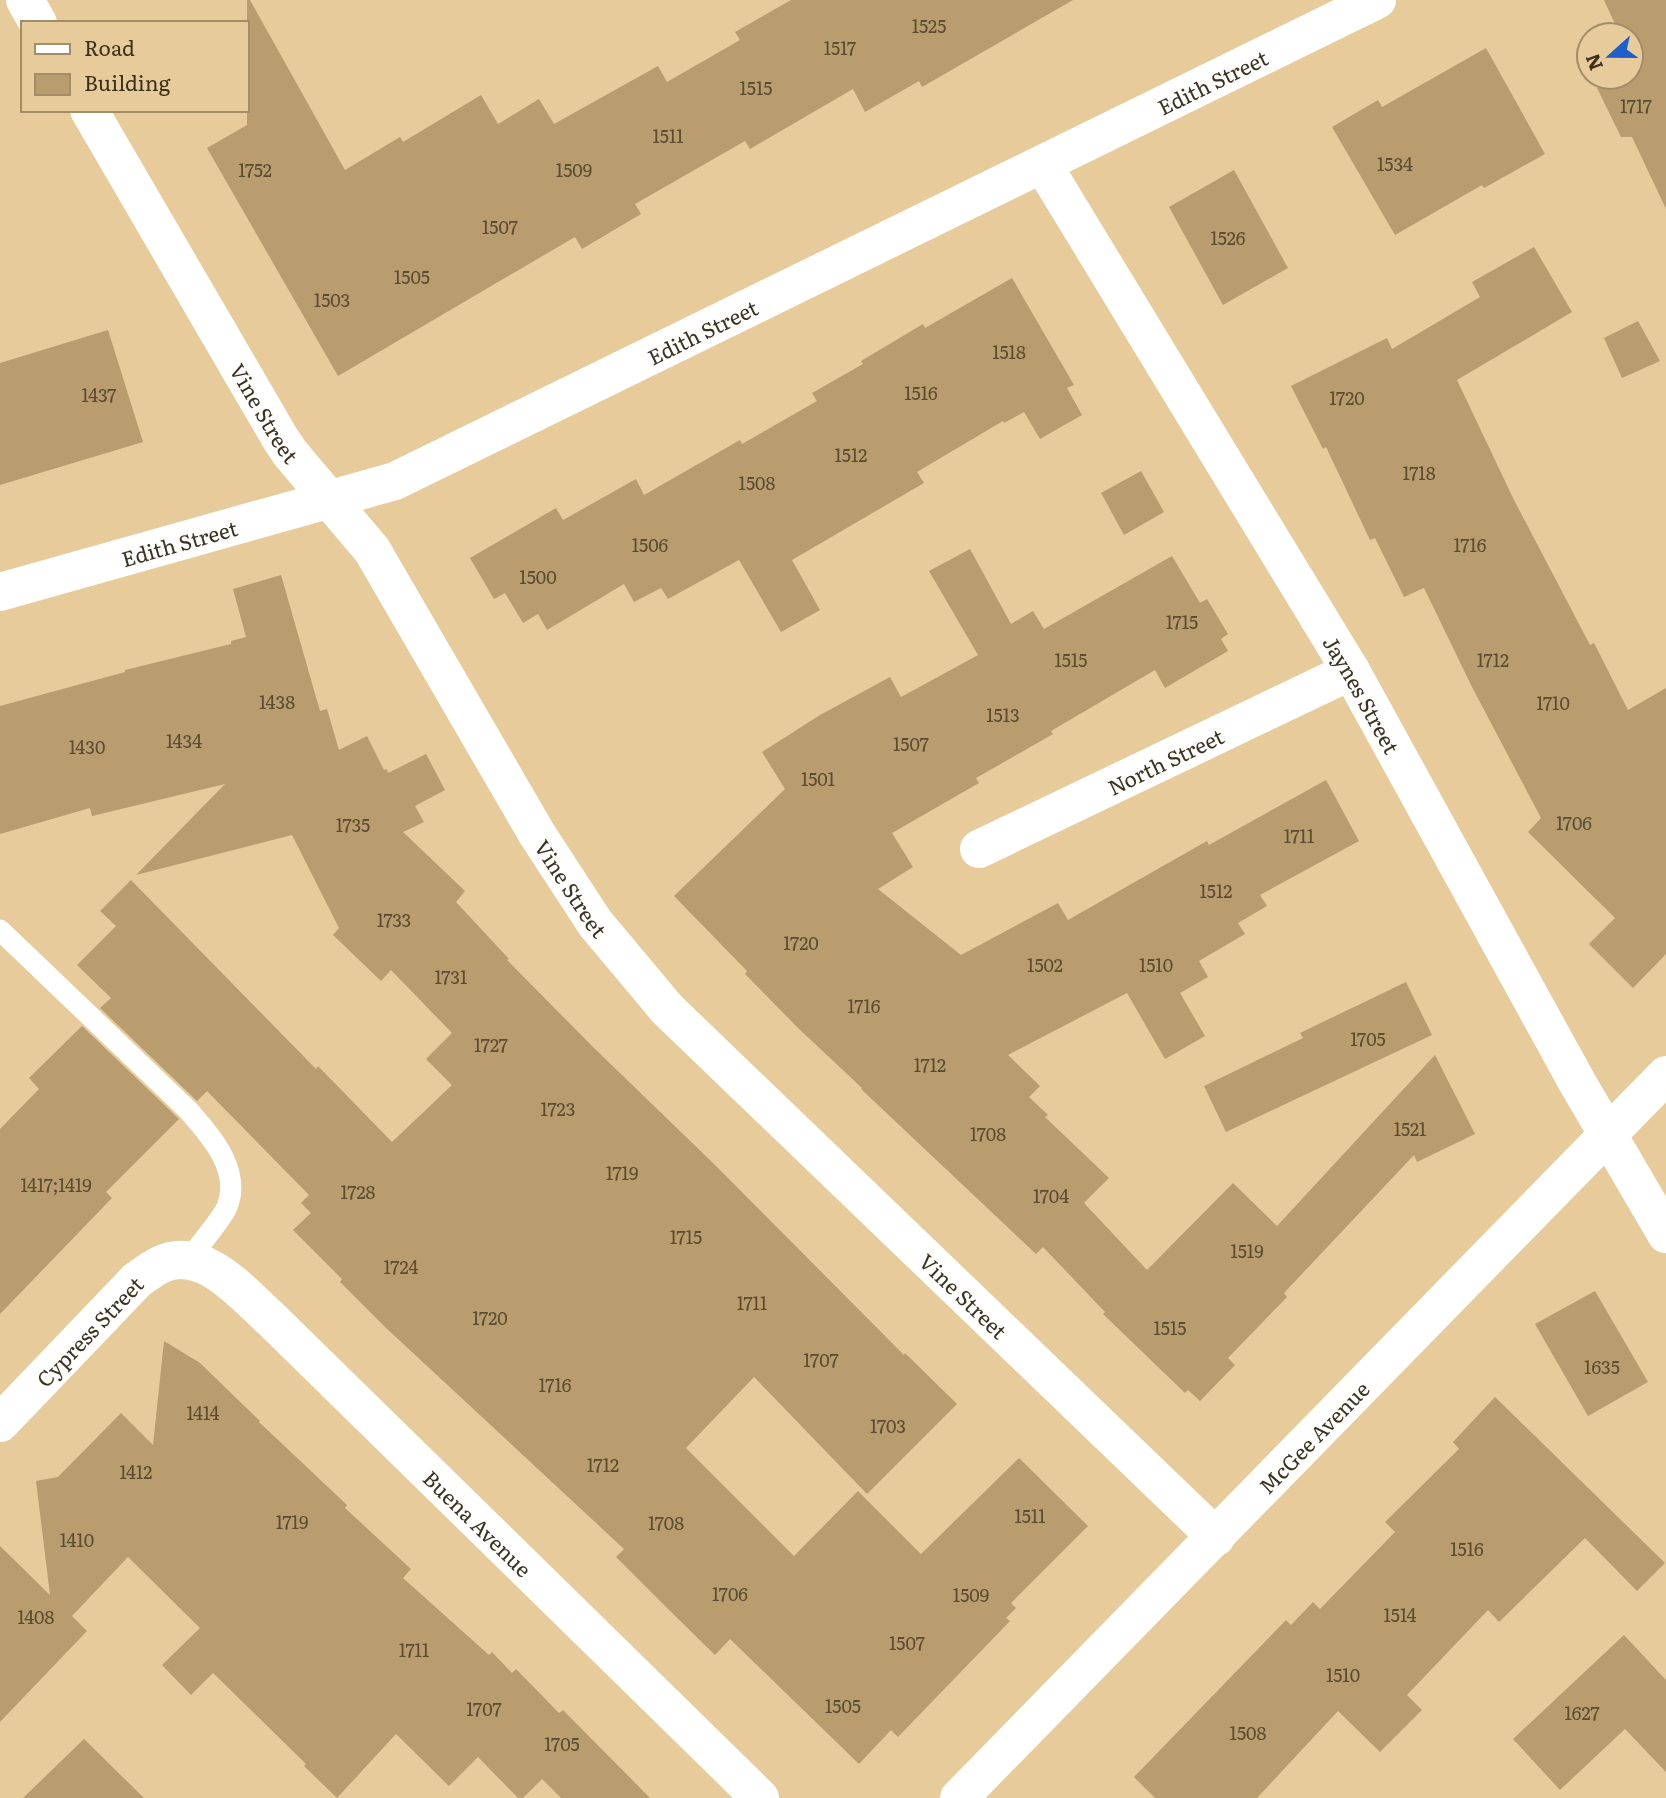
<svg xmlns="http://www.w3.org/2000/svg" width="1666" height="1798" font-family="Literata,serif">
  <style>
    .building { fill: #b99d6f }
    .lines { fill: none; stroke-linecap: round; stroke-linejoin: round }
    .lane { stroke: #fff; stroke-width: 21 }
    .street { stroke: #fff; stroke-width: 38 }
    .labels { text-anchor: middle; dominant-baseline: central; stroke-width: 5; stroke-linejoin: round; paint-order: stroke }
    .number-label { font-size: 18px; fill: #5b4c32 }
    .street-label { font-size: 21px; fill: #3c311d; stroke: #e7cb9a }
  </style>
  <rect width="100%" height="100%" fill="#e7cb9a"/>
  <g class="building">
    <path d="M247 0H250L345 170 400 137 403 142 481 95 498 124 539 99 554 124 658 66 667 82 740 40 735 32 791 0H1073L922 87 919 81 865 112 853 89 750 149 745 141 635 204 641 214 582 249 575 237 338 376 207 148 247 125Z"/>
    <path d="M1604 0H1666V209L1632 137H1621L1597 88 1619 77H1631V71L1636 68 1631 58V35H1620Z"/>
    <path d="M1486 48 1545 154 1484 188 1482 185 1395 235 1332 127 1378 100 1382 107Z"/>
    <path d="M1234 170 1288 268 1223 305 1169 207Z"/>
    <path d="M1534 247 1572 312 1457 380 1514 500 1590 645 1594 643 1628 710 1666 688V954L1633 988 1589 944 1615 918 1528 832 1541 818 1472 687 1424 588 1404 597 1375 538 1370 540 1326 447 1323 449 1291 386 1387 338 1392 349 1480 297 1472 282Z"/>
    <path d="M1012 278 1074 385 1067 388 1082 415 1040 439 1024 412 1004 423 1003 421 917 472 924 483 792 560 820 610 781 632 739 560 668 599 661 588 634 602 624 584 547 630 538 614 523 623 505 593 494 599 470 558 556 508 563 520 636 479 644 495 740 440 742 444 817 401 812 393 863 364 861 361 923 324 925 328Z"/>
    <path d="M1638 321 1660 361 1622 378 1604 338Z"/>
    <path d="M108 330 143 442 0 485V363Z"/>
    <path d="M1141 471 1164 512 1124 535 1101 493Z"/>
    <path d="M970 549 1011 624 1033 611 1044 629 1172 556 1200 603 1207 599 1228 634 1221 639 1228 651 1165 688 1155 670 1051 731 1053 734 976 778 979 783 892 833 913 867 878 889 961 955 1058 903 1068 920 1207 841 1209 845 1326 780 1359 841 1260 895 1267 906 1238 923 1245 934 1199 961 1208 977 1180 993 1205 1036 1165 1059 1127 993 1008 1055 1040 1086 1029 1097 1048 1115 1045 1117 1109 1178 1084 1203 1147 1270 1233 1183 1277 1226 1435 1055 1475 1134 1417 1162 1414 1155 1284 1293 1287 1297 1228 1358 1235 1365 1200 1401 1188 1390 1185 1393 1103 1314 1105 1312 1043 1247 1036 1254 861 1089 862 1088 798 1028 745 974 747 971 674 896 785 789 762 752 820 715 890 677 901 697 978 655 929 571Z"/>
    <path d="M281 575 320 711 327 709 339 750 367 736 384 770 387 769 388 773 426 754 445 790 415 806 424 822 403 832 465 891 456 902 509 959 507 960 593 1047 713 1163 904 1355 905 1353 957 1404 867 1494 754 1377 686 1448 794 1556 858 1491 921 1554 1019 1458 1088 1526 1011 1603 1016 1608 1006 1618 1010 1621 898 1737 891 1730 859 1764 730 1639 715 1655 665 1606 616 1557 624 1549 385 1327 340 1282 342 1279 293 1230 311 1213 301 1203 309 1195 207 1091 197 1101 100 1008 111 998 77 965 116 926 100 911 131 880 316 1069 318 1066 392 1142 452 1085 426 1059 452 1033 391 970 381 981 333 935 339 928 292 835 136 875 225 784 92 816 90 808 0 834V706L125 672V670L231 644V641L246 637 233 589Z"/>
    <path d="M1406 982 1432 1035 1226 1132 1204 1086 1303 1038 1300 1033Z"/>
    <path d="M82 1026 179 1119 106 1192 112 1198 0 1314V1129L39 1089 29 1078Z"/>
    <path d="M1595 1291 1648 1382 1588 1416 1535 1324Z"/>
    <path d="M164 1341 200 1363 260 1421 259 1422 347 1505 345 1508 411 1569 403 1578 489 1655 492 1652 512 1673 516 1669 559 1713 563 1710 650 1798H561L542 1779 523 1798H518L478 1757 449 1786 396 1734 337 1798 304 1766 306 1764 213 1673 191 1695 162 1665 200 1628 128 1557 72 1616 87 1631 0 1722V1546L50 1595 36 1481 58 1477 121 1413 153 1445Z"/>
    <path d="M1495 1397 1665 1563 1637 1591 1585 1538 1499 1622 1488 1610 1407 1695 1422 1710 1380 1752 1338 1711 1257 1798H1155L1134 1777 1286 1620 1291 1625 1313 1602 1320 1609 1395 1532 1385 1522 1459 1449 1453 1442Z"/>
    <path d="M1624 1635 1666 1680V1772L1625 1729 1560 1790 1513 1739Z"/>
    <path d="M84 1739 144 1798H23Z"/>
  </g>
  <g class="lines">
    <path class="lane" d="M0 930 188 1110C210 1135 242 1170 227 1207 222 1219 197 1248 188 1260"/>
    <g class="street">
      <path d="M25 0 38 23"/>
      <path id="s1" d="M89 110 280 438 290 453 372 550 537 834 595 923 667 1009 1216 1537"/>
      <path id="s2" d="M1043 165 1351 671 1577 1082 1666 1234"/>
      <path id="s3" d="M0 592 395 481 1377 0"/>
      <path id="s4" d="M979 849 1351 671"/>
      <path id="s5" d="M0 1423 137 1280C144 1275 152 1269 160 1265 202 1244 242 1293 270 1318L760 1798"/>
      <path id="s6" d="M959 1798 1666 1075"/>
    </g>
  </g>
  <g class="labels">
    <g class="number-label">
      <text x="929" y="25">1525</text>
      <text x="840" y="47">1517</text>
      <text x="756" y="87">1515</text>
      <text x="1636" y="105">1717</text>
      <text x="668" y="135">1511</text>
      <text x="1395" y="163">1534</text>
      <text x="255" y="169">1752</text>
      <text x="574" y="169">1509</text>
      <text x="500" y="226">1507</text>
      <text x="1228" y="237">1526</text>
      <text x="412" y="276">1505</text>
      <text x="332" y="299">1503</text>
      <text x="1009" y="351">1518</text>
      <text x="921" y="392">1516</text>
      <text x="99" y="394">1437</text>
      <text x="1347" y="397">1720</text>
      <text x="851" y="454">1512</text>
      <text x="1419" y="472">1718</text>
      <text x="757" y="482">1508</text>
      <text x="650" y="544">1506</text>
      <text x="1470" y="544">1716</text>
      <text x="538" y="576">1500</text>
      <text x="1182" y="621">1715</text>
      <text x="1071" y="659">1515</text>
      <text x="1493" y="659">1712</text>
      <text x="277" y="701">1438</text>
      <text x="1553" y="702">1710</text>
      <text x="1003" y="714">1513</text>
      <text x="184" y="740">1434</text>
      <text x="911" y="743">1507</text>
      <text x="87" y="746">1430</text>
      <text x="818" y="778">1501</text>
      <text x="1574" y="822">1706</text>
      <text x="353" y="824">1735</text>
      <text x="1299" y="835">1711</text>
      <text x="1216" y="890">1512</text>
      <text x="394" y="919">1733</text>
      <text x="801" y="942">1720</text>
      <text x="1045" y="964">1502</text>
      <text x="1156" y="964">1510</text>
      <text x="451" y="976">1731</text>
      <text x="864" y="1005">1716</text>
      <text x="1368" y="1038">1705</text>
      <text x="491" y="1044">1727</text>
      <text x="930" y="1064">1712</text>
      <text x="558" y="1108">1723</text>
      <text x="1410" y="1128">1521</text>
      <text x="988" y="1133">1708</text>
      <text x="622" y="1172">1719</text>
      <text x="56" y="1184">1417;1419</text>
      <text x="358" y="1191">1728</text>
      <text x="1051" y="1195">1704</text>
      <text x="686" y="1236">1715</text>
      <text x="1247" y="1250">1519</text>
      <text x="401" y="1266">1724</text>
      <text x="752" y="1302">1711</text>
      <text x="490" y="1317">1720</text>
      <text x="1170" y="1327">1515</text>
      <text x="821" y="1359">1707</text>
      <text x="1602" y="1366">1635</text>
      <text x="555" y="1384">1716</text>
      <text x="203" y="1412">1414</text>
      <text x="888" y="1425">1703</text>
      <text x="603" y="1464">1712</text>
      <text x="136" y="1471">1412</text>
      <text x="1030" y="1515">1511</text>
      <text x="292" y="1521">1719</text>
      <text x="666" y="1522">1708</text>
      <text x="77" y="1539">1410</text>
      <text x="1467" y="1548">1516</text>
      <text x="730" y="1593">1706</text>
      <text x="971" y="1594">1509</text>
      <text x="1400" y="1614">1514</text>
      <text x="36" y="1616">1408</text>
      <text x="907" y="1642">1507</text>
      <text x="414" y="1649">1711</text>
      <text x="1343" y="1674">1510</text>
      <text x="843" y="1705">1505</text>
      <text x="484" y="1708">1707</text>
      <text x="1582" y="1712">1627</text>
      <text x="1248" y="1732">1508</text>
      <text x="562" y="1743">1705</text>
    </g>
    <g class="street-label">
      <text stroke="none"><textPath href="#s3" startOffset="1320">Edith Street</textPath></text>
      <text stroke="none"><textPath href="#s3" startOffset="752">Edith Street</textPath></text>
      <text stroke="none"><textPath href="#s1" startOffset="350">Vine Street</textPath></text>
      <text stroke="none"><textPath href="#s3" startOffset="186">Edith Street</textPath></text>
      <text stroke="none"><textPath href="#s2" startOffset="618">Jaynes Street</textPath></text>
      <text stroke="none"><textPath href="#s4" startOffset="206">North Street</textPath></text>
      <text stroke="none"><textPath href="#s1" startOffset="917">Vine Street</textPath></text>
      <text stroke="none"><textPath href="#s1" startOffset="1484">Vine Street</textPath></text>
      <text stroke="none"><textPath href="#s5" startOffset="128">Cypress Street</textPath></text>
      <text stroke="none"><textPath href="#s6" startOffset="506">McGee Avenue</textPath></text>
      <text stroke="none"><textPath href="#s5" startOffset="648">Buena Avenue</textPath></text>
    </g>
  </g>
  <rect x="21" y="21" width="228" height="91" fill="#e7cb9a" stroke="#a38d68" stroke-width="2"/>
  <rect x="35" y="44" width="35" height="10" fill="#ffffff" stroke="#a38d68" stroke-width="2"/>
  <text x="84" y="56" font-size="21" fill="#3c311d">Road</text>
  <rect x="35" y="74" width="35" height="21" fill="#b99d6f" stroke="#a38d68" stroke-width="2"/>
  <text x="84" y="91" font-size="21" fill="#3c311d">Building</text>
  <g transform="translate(1610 56) rotate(249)"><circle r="33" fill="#e7cb9a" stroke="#a38d68" stroke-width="2"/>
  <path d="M0-5L12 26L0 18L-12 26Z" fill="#1e5fcb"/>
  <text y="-10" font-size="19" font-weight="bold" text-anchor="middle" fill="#3c311d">N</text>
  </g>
</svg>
